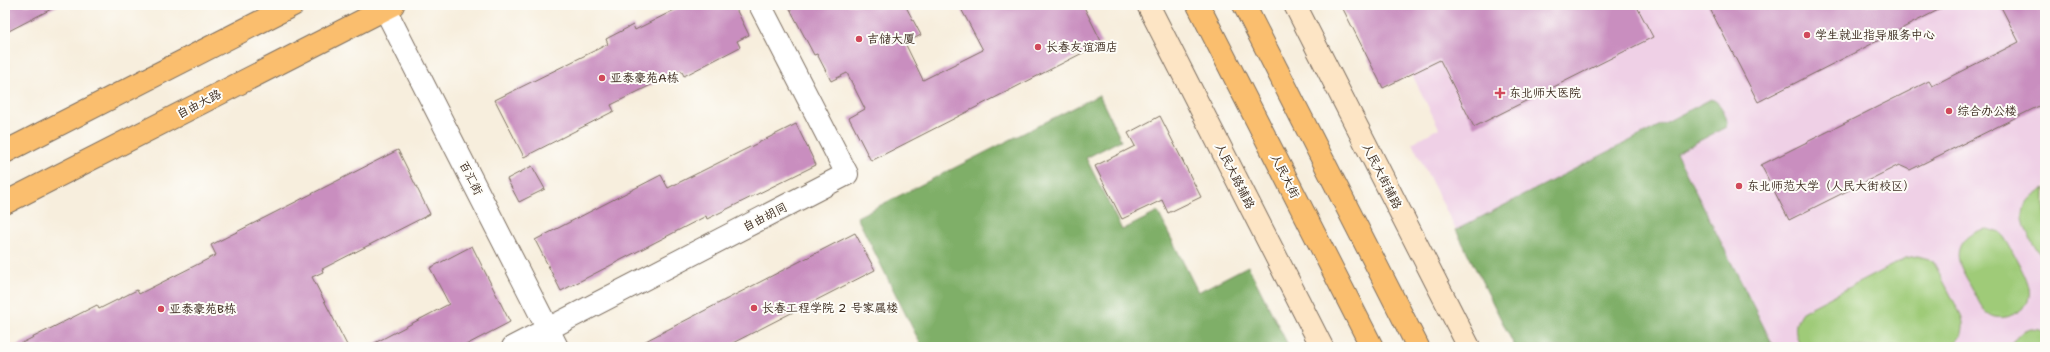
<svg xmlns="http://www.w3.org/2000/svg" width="2050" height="352" font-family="'Shantell Sans','LXGW WenKai TC',sans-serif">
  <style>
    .built { fill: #efd0e6 }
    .green { fill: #9fcb78; stroke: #6d7a4b }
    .forest { fill: #7faf68; stroke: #5d6c43 }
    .building { fill: #c98ebf }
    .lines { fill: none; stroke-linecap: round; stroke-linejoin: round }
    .street-casing { stroke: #7d6f61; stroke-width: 24 }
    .secondary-casing { stroke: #7d6f61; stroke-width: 24 }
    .primary-casing { stroke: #7d6f61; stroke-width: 24 }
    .street { stroke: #fff; stroke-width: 22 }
    .secondary { stroke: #fde5c5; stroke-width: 22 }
    .primary { stroke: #fabe6e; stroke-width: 22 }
    .poi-dot { fill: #d1495b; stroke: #fdfcf7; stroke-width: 1.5 }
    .labels { text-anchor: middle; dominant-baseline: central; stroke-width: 4; stroke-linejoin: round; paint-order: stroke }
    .poi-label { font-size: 12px; fill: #3b2a1e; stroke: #fdfcf7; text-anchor: start }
    .street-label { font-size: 12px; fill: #3b2a1e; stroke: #fdfcf7 }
  </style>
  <rect width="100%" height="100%" fill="#fdfcf7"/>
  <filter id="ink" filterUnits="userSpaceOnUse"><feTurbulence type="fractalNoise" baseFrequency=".025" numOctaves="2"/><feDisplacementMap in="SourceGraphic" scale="8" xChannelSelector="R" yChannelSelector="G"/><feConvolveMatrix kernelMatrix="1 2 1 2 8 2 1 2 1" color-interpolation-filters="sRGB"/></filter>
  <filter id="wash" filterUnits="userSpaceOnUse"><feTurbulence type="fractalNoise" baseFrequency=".012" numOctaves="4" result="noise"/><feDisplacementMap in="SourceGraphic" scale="16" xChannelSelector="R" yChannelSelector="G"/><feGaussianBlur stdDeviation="0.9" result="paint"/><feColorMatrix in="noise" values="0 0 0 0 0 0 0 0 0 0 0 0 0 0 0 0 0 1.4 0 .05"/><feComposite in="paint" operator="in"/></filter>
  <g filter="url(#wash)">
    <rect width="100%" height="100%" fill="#f7eedd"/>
    <path class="built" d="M1377 5H2045V347H1515L1412 143 1439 128Z"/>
    <g class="green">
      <path d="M2045 188V265C2030 235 2004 209 2045 188Z"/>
      <path d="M1988 229 2000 233 2004 237C2010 246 2014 255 2019 264 2029 284 2039 303 2012 315 2004 318 1996 319 1989 314 1980 308 1977 297 1972 288 1968 280 1961 270 1959 261 1954 243 1972 230 1988 229Z"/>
      <path d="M1918 256 1929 259 1934 263 1961 315C1966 328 1962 339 1950 347H1801C1794 334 1793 324 1802 312L1906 258Z"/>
      <path d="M2031 329 2040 330 2045 333V347H2012C2013 337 2022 332 2031 329Z"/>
    </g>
    <g class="forest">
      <path d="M1099 95 1121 140 1086 158 1122 230 1158 212 1198 292 1248 266 1289 347H922L857 217Z"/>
      <path d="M1711 99C1720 101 1730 119 1726 127L1676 153 1774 347H1515L1456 230Z"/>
    </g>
    <g id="blocks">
      <g class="building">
        <path d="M5 5H59L5 33Z"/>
        <path d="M684 5H734L749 35 737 41 740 47 684 76 681 70 611 105 614 111 524 157 495 100 608 44 606 39 633 25 635 30Z"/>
        <path d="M788 5H905L921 35 905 43 923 80 983 50 959 5H1083L1102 43 871 161 849 118 865 109 847 73 831 81 817 54 814 55Z"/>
        <path d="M1341 5H1636L1653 37 1474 127 1440 60 1383 88Z"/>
        <path d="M1708 5H1948L1758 102Z"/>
        <path d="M2000 5H2045V103L1910 170 1899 165 1789 220 1761 165 1929 81 1932 86 2019 42Z"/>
        <path d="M1160 116 1201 197 1168 213 1162 200 1122 219 1095 166 1135 146 1128 133Z"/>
        <path d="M796 124 816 165 707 219 706 216 561 291 535 240 661 175 668 188Z"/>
        <path d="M398 150 430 214 322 269 323 272 312 277 348 347H14L97 305 99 309 137 290 139 294 216 255 211 245Z"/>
        <path d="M532 166 545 189 519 202 507 179Z"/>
        <path d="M855 233 875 270 725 347H634Z"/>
        <path d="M472 246 510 322 462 347H367L449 304 430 268Z"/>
      </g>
    </g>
  </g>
  <g filter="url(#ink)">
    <use href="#blocks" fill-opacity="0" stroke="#7d6f61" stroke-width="1"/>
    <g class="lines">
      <g class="street-casing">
        <g id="street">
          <path d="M385 9 557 347"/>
          <path d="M513 347 847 174 760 5"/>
        </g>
      </g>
      <g class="secondary-casing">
        <g id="secondary">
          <path d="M1148 5 1322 347"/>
          <path d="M1295 5 1469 347"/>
        </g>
      </g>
      <g class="primary-casing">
        <g id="primary">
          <path d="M1198 5 1372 347"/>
          <path d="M1244 5 1418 347"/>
          <path d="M5 152 293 5"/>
          <path d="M5 203 393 5"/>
        </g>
      </g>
      <use href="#street" class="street"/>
      <use href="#secondary" class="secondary"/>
      <use href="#primary" class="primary"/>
    </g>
  </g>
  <g class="poi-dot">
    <circle cx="1807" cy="35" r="4"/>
    <circle cx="859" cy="39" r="4"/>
    <circle cx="1038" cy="47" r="4"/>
    <circle cx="602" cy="78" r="4"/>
    <path d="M1498 87h4v4h4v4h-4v4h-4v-4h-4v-4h4z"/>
    <circle cx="1949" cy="111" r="4"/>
    <circle cx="1739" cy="186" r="4"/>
    <circle cx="754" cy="308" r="4"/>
    <circle cx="161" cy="309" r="4"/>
  </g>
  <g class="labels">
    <g class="poi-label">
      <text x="1815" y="35">学生就业指导服务中心</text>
      <text x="867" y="39">吉储大厦</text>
      <text x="1046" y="47">长春友谊酒店</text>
      <text x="610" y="78">亚泰豪苑A栋</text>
      <text x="1509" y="93">东北师大医院</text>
      <text x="1957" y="111">综合办公楼</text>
      <text x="1747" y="186">东北师范大学（人民大街校区）</text>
      <text x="762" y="308">长春工程学院 2 号家属楼</text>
      <text x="169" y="309">亚泰豪苑B栋</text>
    </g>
    <g class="street-label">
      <text transform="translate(199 104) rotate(-27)">自由大路</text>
      <text transform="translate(1235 176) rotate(63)">人民大路辅路</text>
      <text transform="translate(1285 176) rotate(63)">人民大街</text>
      <text transform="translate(1382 176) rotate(63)">人民大街辅路</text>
      <text transform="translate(471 178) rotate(63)">百汇街</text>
      <text transform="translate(765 217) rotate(-27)">自由胡同</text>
    </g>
  </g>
  <rect width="2050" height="352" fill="none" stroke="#fdfcf7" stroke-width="20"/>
</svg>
